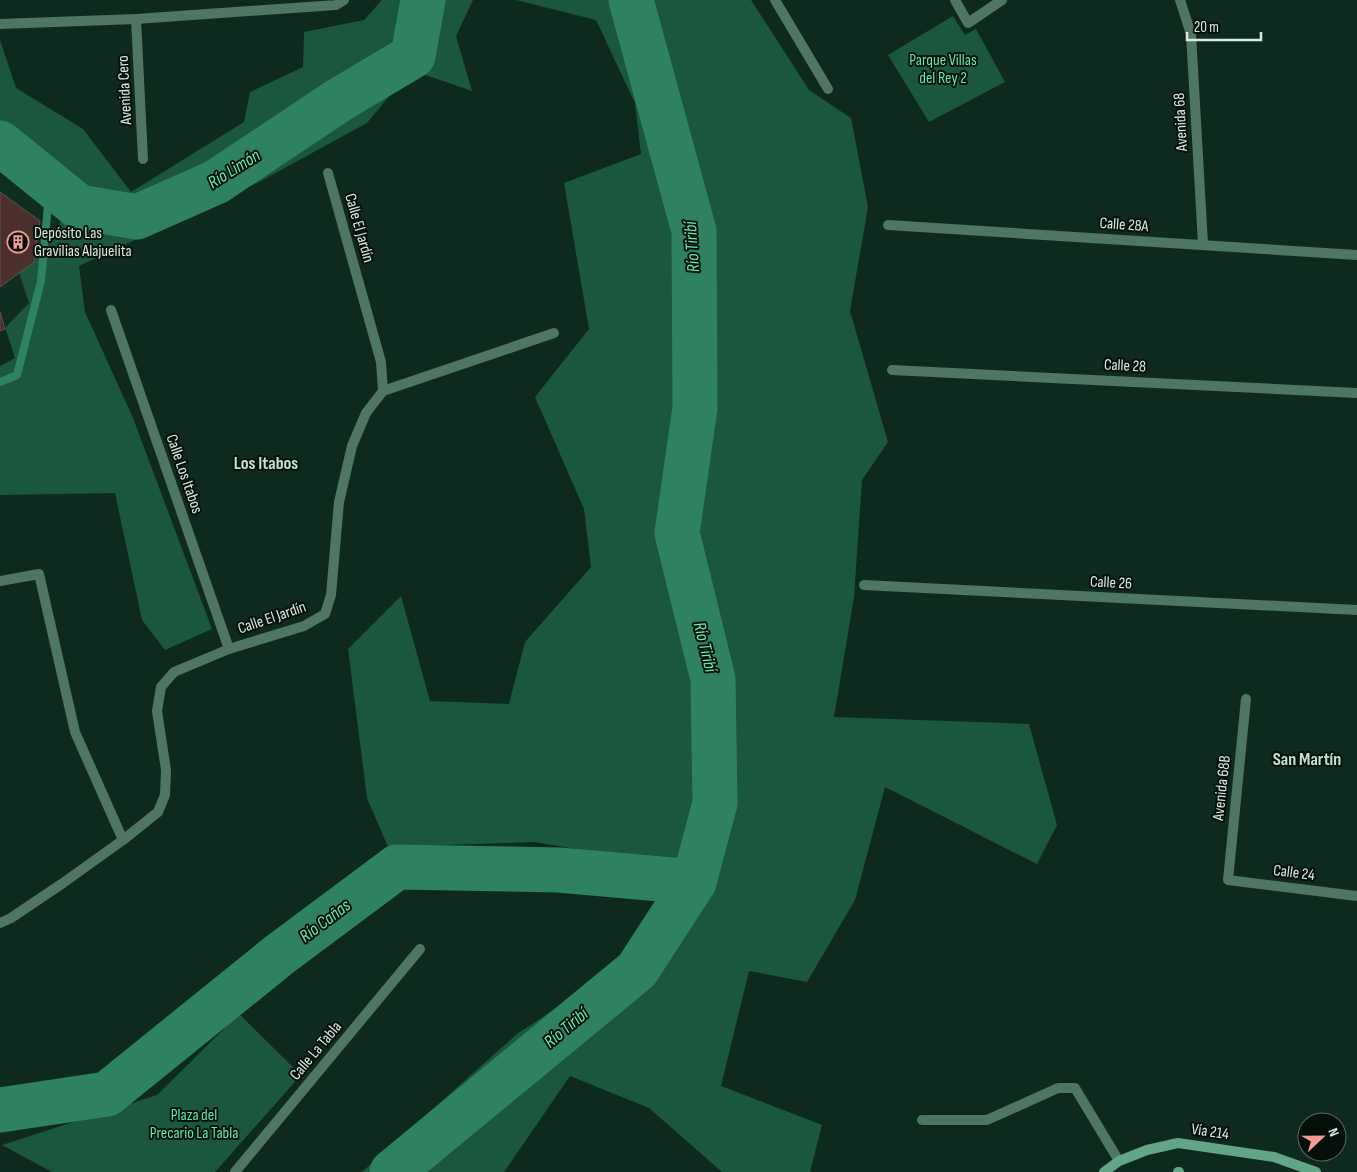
<svg xmlns="http://www.w3.org/2000/svg" width="1357" height="1172" font-family="'Sofia Sans Condensed',sans-serif">
  <style>
    .green { fill: #1b563f }
    .shadow { fill: #0007 }
    .lines { fill: none; stroke-linecap: round; stroke-linejoin: round }
    .stream { stroke: #2e8261; stroke-width: 8 }
    .river { stroke: #2e8261; stroke-width: 45 }
    .building { fill: #4a2f2d; stroke: #6b4d4b }
    .service { stroke: #4e7663; stroke-width: 10 }
    .minor { stroke: #4e7663; stroke-width: 10 }
    .secondary { stroke: #63a587; stroke-width: 10 }
    .labels { text-anchor: middle; dominant-baseline: central; stroke-width: 4; stroke-linejoin: round; paint-order: stroke }
    .park-label { font-size: 16px; fill: #59ecb3; stroke: #05100b }
    .street-label { font-size: 16px; fill: #dbebe3; stroke: #05100b }
    .poi-label { font-size: 16px; fill: #dbebe3; stroke: #05100b; text-anchor: start }
    .water-label { font-size: 18px; font-style: italic; fill: #5ef0b7; stroke: #05100b }
    .neighbourhood-label { font-size: 18px; font-weight: bold; fill: #c3e4d3; stroke: #05100b }
  </style>
  <rect width="100%" height="100%" fill="#0e2a1e"/>
  <g class="green">
    <path d="M382 0H473L456 36 472 91 411 70 367 123 259 182 79 266 85 312 133 418 212 629 165 650 142 620 115 493 0 495V366L15 358 0 312V287L34 262 40 222 0 192V40L16 88 83 129 131 192 244 122 250 92 303 67 304 32 364 20Z"/>
    <path d="M516 0H751L809 90 851 118 868 207 850 311 888 442 862 480 854 597 834 717 1029 724 1057 825 1037 864 885 787 855 900 807 982 749 971 721 1086 822 1125 810 1172H722L649 1108 570 1076 504 1172H362L517 1034 697 914 631 858 534 842 388 847 367 798 348 649 401 596 430 701 509 704 525 642 591 567 584 509 535 397 589 329 564 183 641 154 635 103 596 20Z"/>
    <path d="M953 16 965 35 976 29 1005 82 929 122 888 55Z"/>
    <path d="M239 1014 301 1075 215 1172H52L2 1145 157 1095Z"/>
  </g>
  <path class="shadow" d="M0 150 64 197 58 236 33 261 19 272 29 303 5 328 0 330Z"/>
  <g class="lines">
    <path class="stream" d="M0 382 17 375 41 281 50 183"/>
    <g class="river">
      <path d="M0 143 79 207 137 217 216 182 339 100 413 56 423 0"/>
      <path d="M0 1110 107 1094 279 955 397 867 559 870 694 882"/>
      <path d="M392 1172 637 970 694 882 715 803 713 679 677 533 695 408 694 231 631 0"/>
    </g>
  </g>
  <g class="building">
    <path d="M0 192 40 221 34 262 0 287Z"/>
    <path d="M0 312 5 329 0 331Z"/>
  </g>
  <g class="lines">
    <g class="service">
      <path d="M383 391 554 333"/>
      <path d="M0 581 39 574 75 732 123 840"/>
      <path d="M922 1120H987L1058 1088H1075L1119 1161"/>
    </g>
    <g class="minor">
      <path d="M775 0 828 89"/>
      <path d="M955 0 968 23 1002 0"/>
      <path d="M1180 0 1191 34 1203 244"/>
      <path d="M136 19 143 159"/>
      <path d="M0 24 136 19 336 5 344 0"/>
      <path d="M888 225 1357 255"/>
      <path d="M111 310 229 649"/>
      <path d="M892 370 1357 393"/>
      <path d="M864 585 1357 610"/>
      <path d="M1246 699 1228 880 1357 896"/>
      <path d="M0 923 11 918 63 883 123 840 158 812 165 795 166 770 157 711 161 687 174 672 229 649 304 626 325 614 331 595 339 502 352 446 366 413 383 391 381 362 328 173"/>
      <path d="M235 1172 420 949"/>
    </g>
    <g class="secondary">
      <path d="M1104 1172 1119 1161 1147 1150 1178 1143 1274 1157 1316 1172"/>
      <path d="M1178 1172H1179"/>
    </g>
  </g>
  <defs>
    <g id="building-ring" transform="scale(1.125)"><circle r="9.5" fill="#05100b" stroke="#f59c96" stroke-width="1.5"/><path d="M-4-6H4V6H1V3H-1V6H-4ZM-2.5-4.3h1.7v1.8h-1.7ZM.8-4.3h1.7v1.8H.8ZM-2.5-1h1.7V.8h-1.7ZM.8-1h1.7V.8H.8Z" fill="#f59c96"/></g>
  </defs>
  <g fill-rule="evenodd">
    <use href="#building-ring" x="18" y="242"/>
  </g>
  <g class="labels">
    <g class="park-label">
      <text x="943" y="60">Parque Villas<tspan x="943" dy="18">del Rey 2</tspan></text>
      <text x="194" y="1115">Plaza del<tspan x="194" dy="18">Precario La Tabla</tspan></text>
    </g>
    <g class="street-label">
      <text transform="translate(125 90) rotate(-93)">Avenida Cero</text>
      <text transform="translate(1181 122) rotate(-93)">Avenida 68</text>
      <text transform="translate(1124 225) rotate(4)">Calle 28A</text>
      <text transform="translate(359 228) rotate(74)">Calle El Jardín</text>
      <text transform="translate(1125 366) rotate(3)">Calle 28</text>
      <text transform="translate(184 474) rotate(71)">Calle Los Itabos</text>
      <text transform="translate(1111 583) rotate(3)">Calle 26</text>
      <text transform="translate(272 618) rotate(-19)">Calle El Jardín</text>
      <text transform="translate(1222 788) rotate(-84)">Avenida 68B</text>
      <text transform="translate(1294 873) rotate(7)">Calle 24</text>
      <text transform="translate(316 1051) rotate(-50)">Calle La Tabla</text>
      <text transform="translate(1210 1132) rotate(8)">Vía 214</text>
    </g>
    <g class="poi-label">
      <text x="34" y="233">Depósito Las<tspan x="34" dy="18">Gravilias Alajuelita</tspan></text>
    </g>
    <g class="water-label">
      <text transform="translate(234 169) rotate(-32)">Río Limón</text>
      <text transform="translate(692 247) rotate(-94)">Río Tiribí</text>
      <text transform="translate(705 647) rotate(76)">Río Tiribí</text>
      <text transform="translate(325 921) rotate(-37)">Río Cañas</text>
      <text transform="translate(566 1028) rotate(-40)">Río Tiribí</text>
    </g>
    <g class="neighbourhood-label">
      <text x="266" y="463">Los Itabos</text>
      <text x="1307" y="759">San Martín</text>
    </g>
  </g>
  <g transform="translate(1322 1137) rotate(68)"><circle r="24" fill="#05100b" stroke="#5b6861"/>
  <path d="M0-4L9 19L0 12L-9 19Z" fill="#f59c96"/>
  <text y="-8" font-size="14" font-weight="bold" text-anchor="middle" fill="#dbebe3">N</text>
  </g>
  <path d="M1187 32v8h74v-8" fill="none" stroke="#dbebe3" stroke-width="2.5"/>
  <text x="1194" y="32" font-size="15" fill="#dbebe3" stroke="#05100b" stroke-width="4" paint-order="stroke">20 m</text>
</svg>
